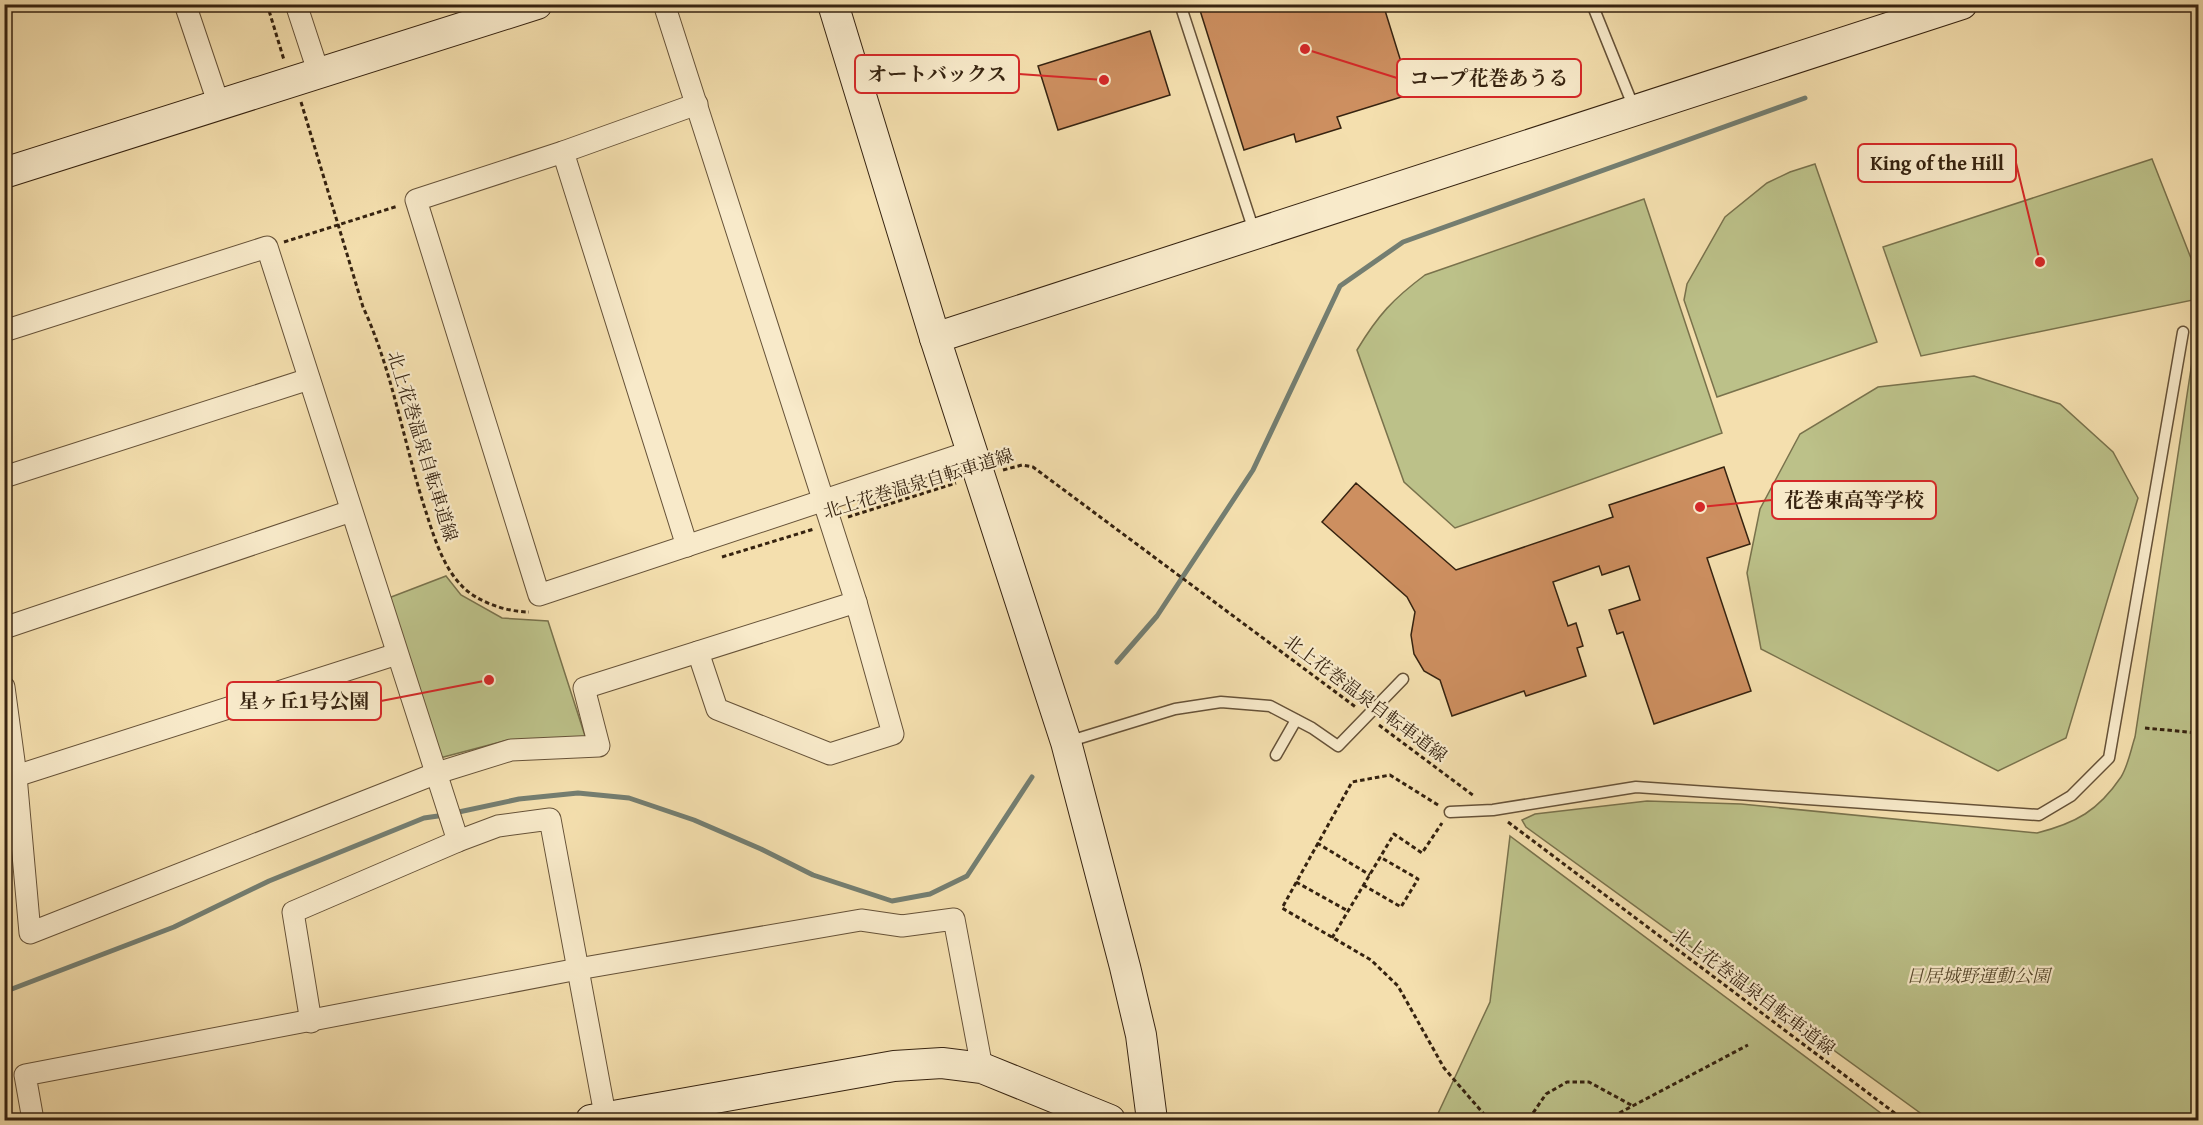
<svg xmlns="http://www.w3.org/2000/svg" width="2203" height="1125" font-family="'Gentium Book Plus','Noto Serif JP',serif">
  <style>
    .green { fill: #bcc189; stroke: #79724c; stroke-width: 1.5 }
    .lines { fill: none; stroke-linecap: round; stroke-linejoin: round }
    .stream { stroke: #747e71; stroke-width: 5 }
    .building { fill: #cd8f60; stroke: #362310; stroke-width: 1.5 }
    .lane-casing { stroke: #665238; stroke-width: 13 }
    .street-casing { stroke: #665238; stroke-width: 23 }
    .secondary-casing { stroke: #362310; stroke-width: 32 }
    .path { stroke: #362310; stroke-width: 3; stroke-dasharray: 4.5 3; stroke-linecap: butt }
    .lane { stroke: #f8eaca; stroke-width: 10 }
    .street { stroke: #f8eaca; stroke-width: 21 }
    .secondary { stroke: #f8eaca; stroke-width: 30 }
    .labels { text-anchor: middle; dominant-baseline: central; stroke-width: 4.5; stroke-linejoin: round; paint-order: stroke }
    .street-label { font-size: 18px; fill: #362310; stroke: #f8eaca }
    .park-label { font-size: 18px; font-style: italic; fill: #584a2e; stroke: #f8eaca }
    .leader { fill: none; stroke: #d62828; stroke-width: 2 }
    .callout-dot { fill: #d62828; stroke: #f8eaca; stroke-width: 2 }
    .callout { fill: #f8eaca; stroke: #d62828; stroke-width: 2 }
    .callout-label { font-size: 20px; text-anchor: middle; font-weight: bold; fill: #362310 }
  </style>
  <rect width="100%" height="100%" fill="#f4dfae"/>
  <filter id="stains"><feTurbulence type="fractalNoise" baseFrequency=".00333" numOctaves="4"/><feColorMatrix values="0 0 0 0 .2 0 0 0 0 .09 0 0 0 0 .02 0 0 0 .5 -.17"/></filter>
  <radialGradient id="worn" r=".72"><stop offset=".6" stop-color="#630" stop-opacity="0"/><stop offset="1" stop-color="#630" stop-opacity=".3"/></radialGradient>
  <g class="green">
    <path d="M2152 159 2198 276V299L1921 356 1883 247Z"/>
    <path d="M1815 164 1877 342 1717 397 1684 300 1687 284 1725 217 1767 183 1790 172Z"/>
    <path d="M1644 199 1722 433 1455 528 1404 482 1357 350C1378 315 1393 299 1425 275Z"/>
    <path d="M2198 346V1120H1930L1526 827 1522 820 1535 814 1647 801 1741 804 2037 833C2076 823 2098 811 2121 777 2128 766 2131 749 2135 737L2194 349Z"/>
    <path d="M1974 376 2060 404 2113 452 2138 498 2066 738 1998 771 1761 649 1747 573 1760 509 1800 434 1878 387Z"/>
    <path d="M446 576 461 595 502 618 548 621 586 739 508 740 436 759 386 599Z"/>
    <path d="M1510 836 1890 1120H1435L1490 1002Z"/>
  </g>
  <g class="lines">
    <g class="stream">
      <path d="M1117 662 1157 616 1253 470 1340 286 1403 242 1805 98"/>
      <path d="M454 813 519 799 578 793 629 798 694 820 761 849 813 875 892 901 930 894 967 876 1032 777"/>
      <path d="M4 992 174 927 269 881 424 818 445 815"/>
    </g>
  </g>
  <g class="building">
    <path d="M1198 4H1383L1411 94 1337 117 1341 128 1296 142 1294 134 1244 150Z"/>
    <path d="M1150 31 1170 95 1058 130 1038 66Z"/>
    <path d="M1724 467 1750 544 1707 558 1751 691 1654 724 1623 632 1617 634 1609 610 1640 600 1629 566 1602 575 1599 566 1553 582 1568 626 1576 623 1583 646 1577 648 1586 676 1526 696 1524 691 1452 716 1440 680 1424 671 1414 654 1411 635 1415 612 1407 597 1322 522 1356 483 1456 570 1613 517 1609 505Z"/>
  </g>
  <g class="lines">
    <g class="lane-casing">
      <g id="lane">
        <path d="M1180 4 1254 231"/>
        <path d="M1592 4 1634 108"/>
        <path d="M1067 742 1175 709 1221 702 1270 706 1312 728 1338 746 1403 679"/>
        <path d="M1276 755 1296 720"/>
        <path d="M1450 812 1493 810 1636 787 2039 815 2071 796 2109 758 2183 332"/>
      </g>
    </g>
    <g class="street-casing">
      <g id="street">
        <path d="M185 4 219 105"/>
        <path d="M296 4 319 74"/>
        <path d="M4 5 5 4"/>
        <path d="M697 104 563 152 416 200 539 595 972 451"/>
        <path d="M563 152 687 546"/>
        <path d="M4 331 267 247 458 841"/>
        <path d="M4 477 309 379"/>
        <path d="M4 628 351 511"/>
        <path d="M698 652 717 709 830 754 893 734 856 602"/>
        <path d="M4 687 16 776 30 933 437 773 511 750 599 746 584 688 856 602 664 4"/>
        <path d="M16 776 397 654"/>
        <path d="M311 1022 293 912 458 841 498 826 550 819 606 1120"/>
        <path d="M33 1120 25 1075 578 969 861 920 902 926 954 919 982 1068"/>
      </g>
    </g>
    <g class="secondary-casing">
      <g id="secondary">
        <path d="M833 4 935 338 1066 742 1125 967 1141 1035 1152 1120"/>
        <path d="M4 173 537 4"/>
        <path d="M935 338 1962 4"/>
        <path d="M591 1120 894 1066 942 1063 982 1068 1110 1120"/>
      </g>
    </g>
    <g class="path">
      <path d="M267 4 284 60"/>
      <path d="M301 102 363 307C393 372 404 445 426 512 434 537 443 567 462 586 477 602 507 612 529 612"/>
      <path d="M284 242 398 206"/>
      <path d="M1003 470 1022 465 1033 467 1357 708"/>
      <path d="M848 517 956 483"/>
      <path d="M722 557 814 529"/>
      <path d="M1379 725 1474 796"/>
      <path d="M2145 728 2198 733"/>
      <path d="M1438 805 1390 775 1352 782 1282 908 1371 960 1398 986 1444 1068 1489 1120"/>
      <path d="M1508 822 1904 1120"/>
      <path d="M1317 843 1370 875"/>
      <path d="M1296 882 1348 911"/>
      <path d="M1363 885 1401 907 1418 879 1380 857"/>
      <path d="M1332 938 1394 834 1422 853 1442 823"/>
      <path d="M1531 1120 1533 1113 1546 1094 1567 1082H1589L1633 1106"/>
      <path d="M1606 1120 1748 1045"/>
      <path d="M2064 1120 2073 1116 2074 1120"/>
    </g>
    <use href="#lane" class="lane"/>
    <use href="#street" class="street"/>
    <use href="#secondary" class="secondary"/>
  </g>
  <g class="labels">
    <g class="street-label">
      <text transform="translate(423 446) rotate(73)">北上花巻温泉自転車道線</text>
      <text transform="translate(918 483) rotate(-17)">北上花巻温泉自転車道線</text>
      <text transform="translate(1366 698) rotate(37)">北上花巻温泉自転車道線</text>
      <text transform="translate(1754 991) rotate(37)">北上花巻温泉自転車道線</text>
    </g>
    <g class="park-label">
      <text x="1978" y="975">日居城野運動公園</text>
    </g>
  </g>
  <path class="leader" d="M1104 80L1019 74M1305 49L1397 78M2040 262L2016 163M1700 507L1772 500M489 680L381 701"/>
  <g class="callout-dot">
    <circle cx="1104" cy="80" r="6"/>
    <circle cx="1305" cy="49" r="6"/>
    <circle cx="2040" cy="262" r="6"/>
    <circle cx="1700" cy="507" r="6"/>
    <circle cx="489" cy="680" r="6"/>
  </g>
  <g class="callout">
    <rect x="855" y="55" width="164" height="38" rx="6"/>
    <rect x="1397" y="59" width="184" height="38" rx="6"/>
    <rect x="1858" y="144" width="158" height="38" rx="6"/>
    <rect x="1772" y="481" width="164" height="38" rx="6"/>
    <rect x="227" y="682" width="154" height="38" rx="6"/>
  </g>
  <g class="callout-label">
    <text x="937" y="81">オートバックス</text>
    <text x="1489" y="85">コープ花巻あうる</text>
    <text x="1937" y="170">King of the Hill</text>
    <text x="1854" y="507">花巻東高等学校</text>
    <text x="304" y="708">星ヶ丘1号公園</text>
  </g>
  <rect width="2203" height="1125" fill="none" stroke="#f4dfae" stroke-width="24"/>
  <rect x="6" y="6" width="2191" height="1113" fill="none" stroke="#362310" stroke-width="3"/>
  <rect x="12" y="12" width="2179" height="1101" fill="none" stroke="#362310" stroke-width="1.5"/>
  <rect width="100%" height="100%" filter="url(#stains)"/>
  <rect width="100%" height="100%" fill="url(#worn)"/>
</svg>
